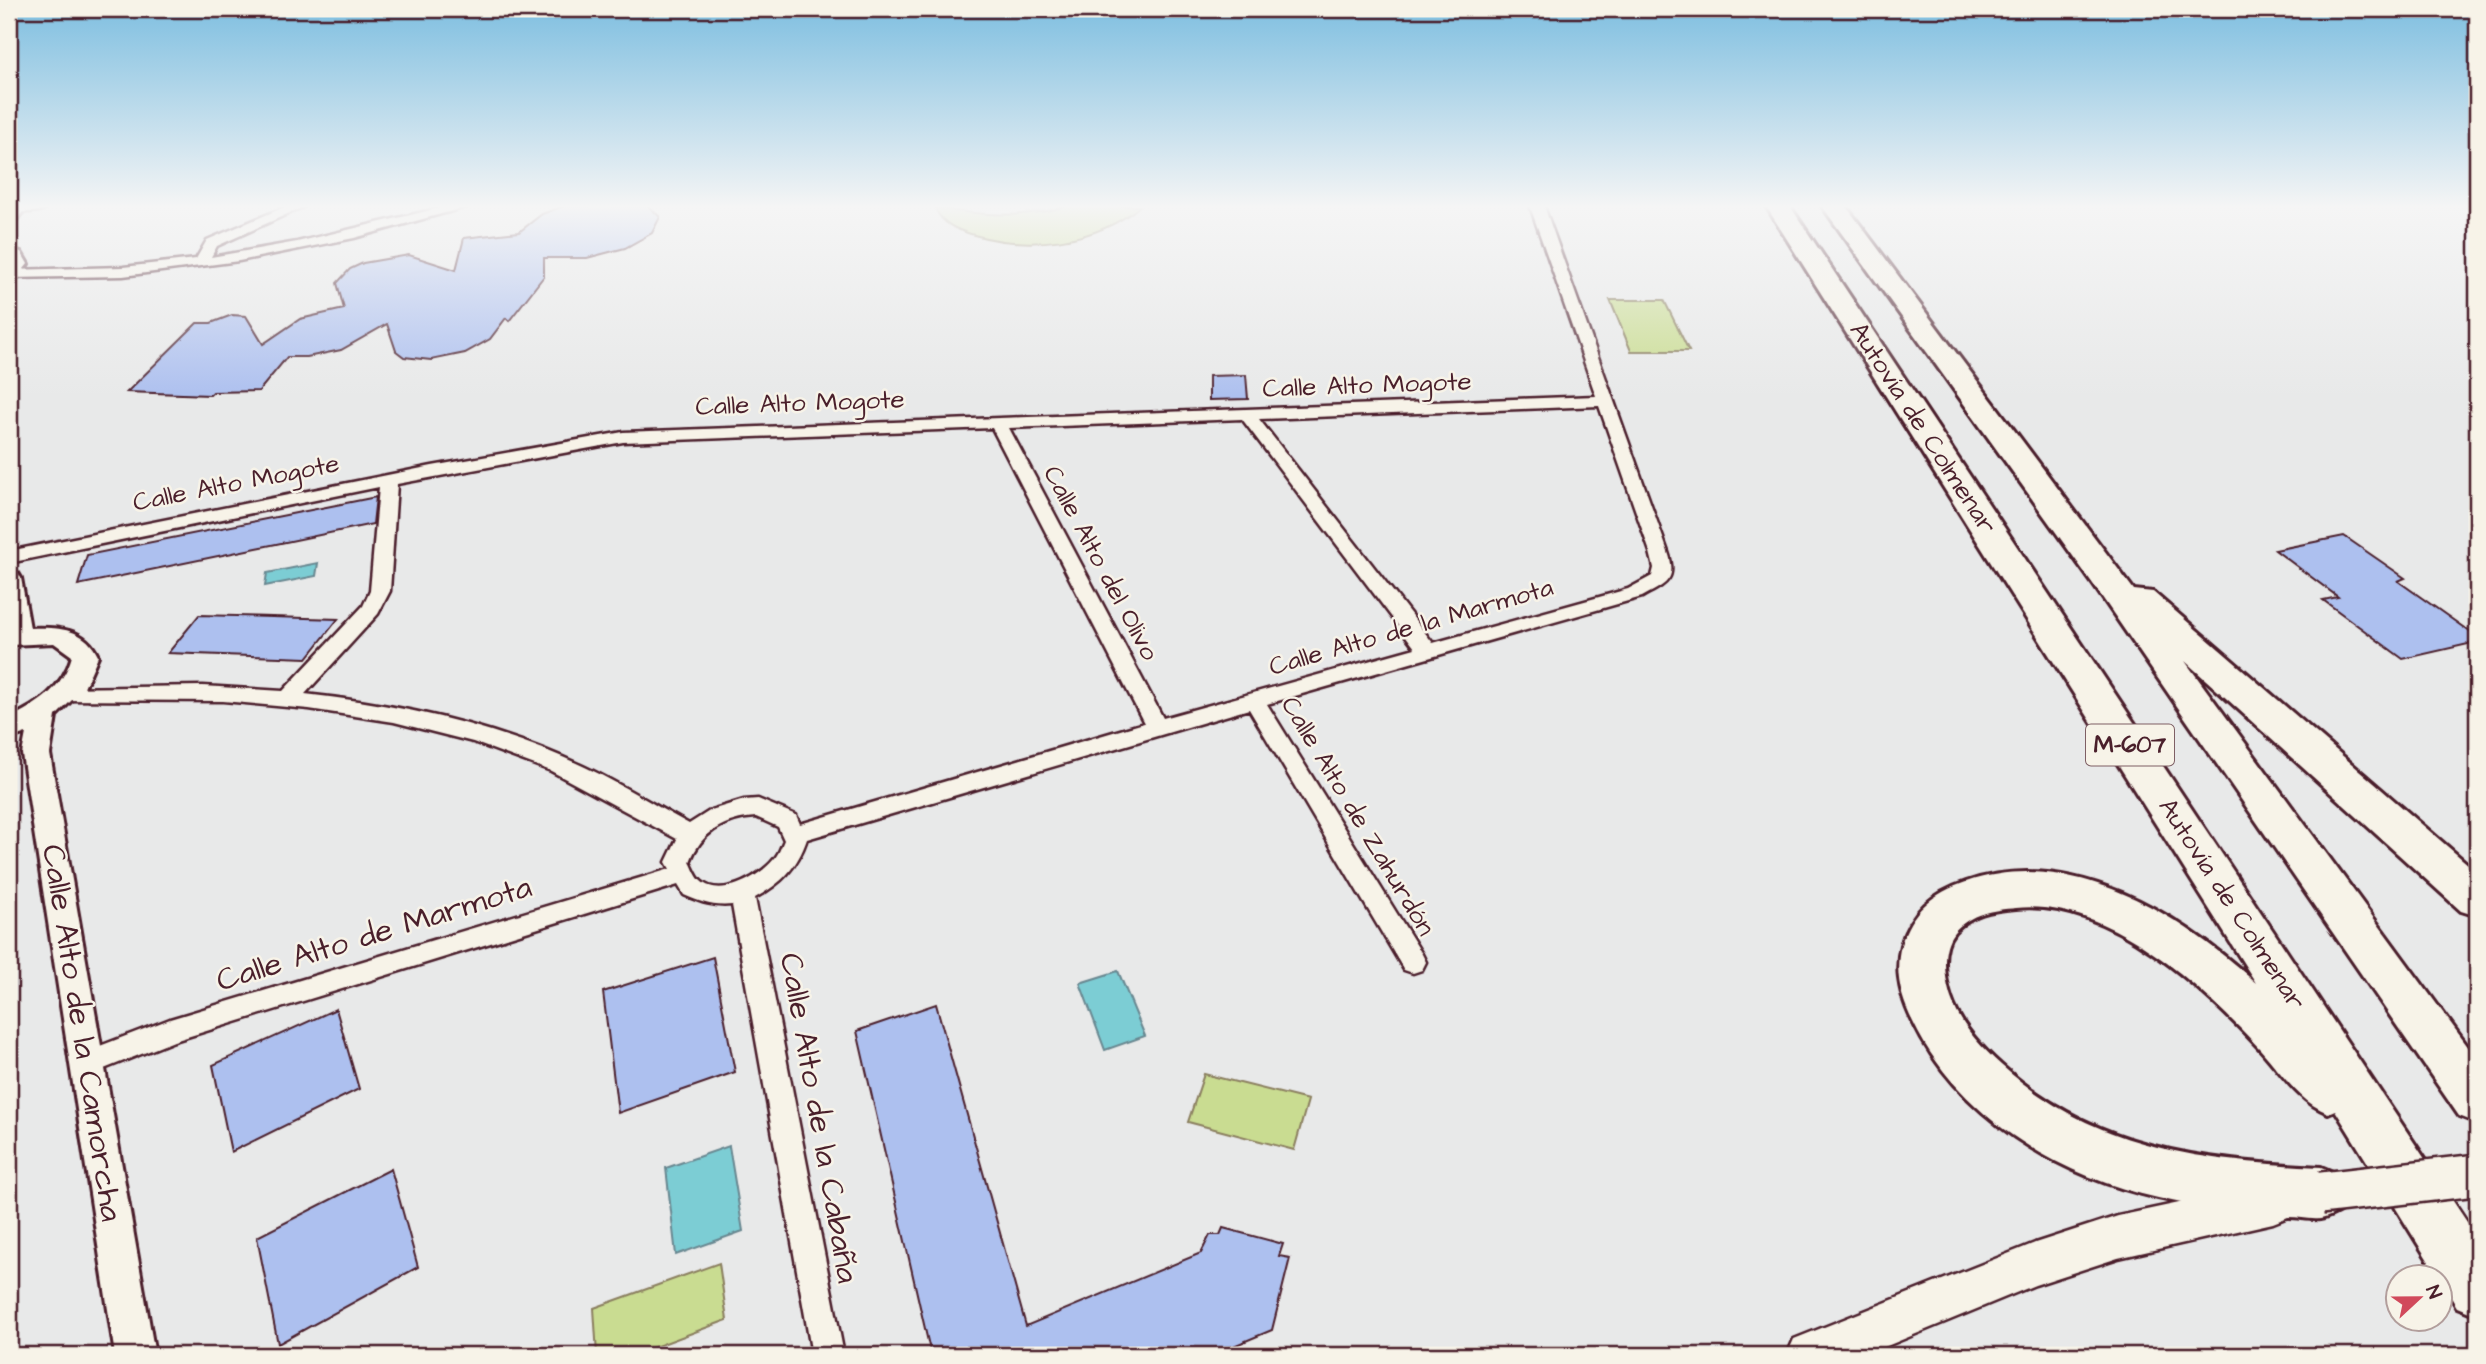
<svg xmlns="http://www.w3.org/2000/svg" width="2486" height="1364" font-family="'Architects Daughter',sans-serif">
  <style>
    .green { fill: #c9dc91; stroke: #8a7e5e; stroke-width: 2 }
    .water { fill: #7ccdd4; stroke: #688790; stroke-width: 2 }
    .building { fill: #adc0ef; stroke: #4a1f2b; stroke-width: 2 }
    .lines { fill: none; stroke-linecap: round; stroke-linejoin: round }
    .minor-casing { stroke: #4a1f2b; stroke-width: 5 }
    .tertiary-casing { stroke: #4a1f2b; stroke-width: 6 }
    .secondary-casing { stroke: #4a1f2b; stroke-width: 5 }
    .motorway-casing { stroke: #4a1f2b; stroke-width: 6 }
    .minor { fill: #f7f3e8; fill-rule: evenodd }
    .tertiary { fill: #f7f3e8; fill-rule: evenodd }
    .secondary { fill: #f7f3e8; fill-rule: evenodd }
    .motorway { fill: #f7f3e8; fill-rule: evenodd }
    .secondary-bridge-casing { stroke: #4a1f2b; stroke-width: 46; stroke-linecap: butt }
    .secondary-bridge { stroke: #f7f3e8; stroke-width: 41 }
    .labels { text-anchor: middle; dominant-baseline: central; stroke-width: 5; stroke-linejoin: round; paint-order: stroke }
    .shield { fill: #f7f3e8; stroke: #7e5f64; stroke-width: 2 }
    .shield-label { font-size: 24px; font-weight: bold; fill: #4a1f2b }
    .street-label { font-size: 26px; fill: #4a1f2b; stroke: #f7f3e8 }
    .near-street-label { font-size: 32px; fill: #4a1f2b; stroke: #f7f3e8 }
  </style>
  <rect width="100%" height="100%" fill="#e8e9e9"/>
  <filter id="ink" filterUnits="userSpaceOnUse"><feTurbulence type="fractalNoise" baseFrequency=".0143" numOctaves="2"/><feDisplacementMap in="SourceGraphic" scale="14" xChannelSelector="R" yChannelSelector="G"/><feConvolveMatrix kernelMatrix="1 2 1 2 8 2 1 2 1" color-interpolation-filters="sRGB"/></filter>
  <g filter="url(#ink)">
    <g class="green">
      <path d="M1068 206H1140C1096 244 1027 250 974 235 957 230 942 224 935 208 980 215 1024 219 1068 206Z"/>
      <path d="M1610 300H1664L1689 351H1631Z"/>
      <path d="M1204 1074 1308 1100 1294 1150 1188 1122Z"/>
      <path d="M719 1263 727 1320 633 1355H597L594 1308Z"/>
    </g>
    <g class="water">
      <path d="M318 563 316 576 265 586 267 573Z"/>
      <path d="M1118 971 1145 1036 1105 1050 1080 983Z"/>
      <path d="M729 1146 743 1231 676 1255 666 1168Z"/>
    </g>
    <g class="building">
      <path d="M564 206H648L660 217 652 233 625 248 587 258H544V276L509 321 506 318 490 339 465 353 431 360 404 357 396 351 387 324 341 350 307 357H287L259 391 213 392 210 395 127 392 197 323H211L232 315 246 316 263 344 300 319 344 309 337 283 350 269 363 263 409 255 456 270 464 238 519 232 542 214Z"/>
      <path d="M1246 375 1248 399 1209 400V376Z"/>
      <path d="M376 497 373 524 78 585 87 555Z"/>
      <path d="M2344 536 2405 578 2398 581 2477 637V642L2403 659 2323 600 2338 597 2275 550Z"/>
      <path d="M199 615 272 617 338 619 307 658 168 653Z"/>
      <path d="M713 957 735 1072 618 1113 603 992Z"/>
      <path d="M936 1004 1026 1326 1201 1253 1210 1235H1220L1223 1228 1283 1244 1279 1256 1290 1258 1272 1330 1212 1355H931L857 1031Z"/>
      <path d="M336 1009 359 1089 231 1152 213 1065Z"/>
      <path d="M391 1169 418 1267 278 1344 257 1237Z"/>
    </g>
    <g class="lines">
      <g class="minor-casing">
        <g id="minor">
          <path d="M12 206H49C41 213 23 213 12 211Z"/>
          <path d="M287 206H305L217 246 211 257 297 242 448 206H470L354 238 239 261 123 276 9 278 11 270 123 267 196 259 207 240Z"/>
          <path d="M1530 206H1544L1668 552C1678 581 1665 584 1642 597L1267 704 1422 954 1426 962 1422 970 1413 973 1404 970 1249 709 807 839C797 868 782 883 755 898L844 1355H812L732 905C713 907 701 902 684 895L678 885 174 1041 89 1075 79 1072 75 1063 79 1054 170 1019 670 869 666 862 677 839 551 771 473 742 394 722 309 709 223 701 56 700 52 695 56 690 63 688 203 686 283 691 363 606 370 591 379 487 9 563V551L432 466 623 432 1596 396ZM1599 406 1650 552 1654 568 1652 576 1628 589 1433 643 1259 419ZM1242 419 1415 648 1163 718 1009 428ZM992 428 1144 723 800 824 796 815 758 799 744 800 711 810 689 824C654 805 621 784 585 767 498 726 400 704 305 694L378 614 390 591 397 484 623 442ZM756 817 778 827 784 840C782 844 780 851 777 855 765 874 722 900 701 881 696 877 693 867 690 862 701 832 725 819 756 817Z"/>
        </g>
      </g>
      <g class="tertiary-casing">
        <g id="tertiary">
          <path d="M10 206H27L15 222 9 223Z"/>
          <path d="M9 249 21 252 28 264 15 280 9 281Z"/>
          <path d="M9 570 18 573 21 578 30 628C58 627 85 628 98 656L84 688 56 716 50 754 155 1355H115L22 754 26 733 9 739V718C38 705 63 688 72 656L54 643 9 645Z"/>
        </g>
      </g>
      <g class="secondary-casing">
        <path id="secondary" d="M2273 1183 2288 1189 2294 1203 2288 1217 2273 1223 2118 1258 2035 1285 1865 1355H1787L1794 1339 2035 1243 2118 1216Z"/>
      </g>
      <g class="motorway-casing">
        <g id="motorway">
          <path d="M1766 206H1790L2477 1237V1315L2457 1307 2335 1110 2328 1113C2299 1102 2281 1072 2260 1049 2201 986 2109 899 2016 908 1992 910 1971 913 1954 932 1940 949 1945 979 1951 998 1960 1025 1981 1047 2001 1065 2094 1149 2201 1161 2321 1167L2340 1175 2348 1193 2340 1211C2334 1214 2327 1218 2320 1219 2310 1220 2299 1217 2289 1217 2244 1214 2201 1208 2158 1198 2058 1176 1958 1116 1913 1022 1901 998 1894 972 1901 945 1911 911 1933 893 1966 882 2072 846 2180 914 2256 983Z"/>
          <path d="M1822 206H1846L2134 590 2153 592 2477 872V916L2461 911 2185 661 2477 1059V1123L2459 1116 2093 584Z"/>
        </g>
      </g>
      <use href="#minor" class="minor"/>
      <use href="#tertiary" class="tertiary"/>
      <use href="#secondary" class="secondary"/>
      <use href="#motorway" class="motorway"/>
      <g class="secondary-bridge-casing">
        <path id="secondary-bridge" d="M2321 1193 2477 1175"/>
      </g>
      <use href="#secondary-bridge" class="secondary-bridge"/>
    </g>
  </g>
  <linearGradient id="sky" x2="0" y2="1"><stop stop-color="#7dbee0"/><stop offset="0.52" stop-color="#f5f5f5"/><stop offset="1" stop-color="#f5f5f5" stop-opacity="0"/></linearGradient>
  <rect width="2486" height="397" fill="url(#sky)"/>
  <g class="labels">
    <rect class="shield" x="2086" y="724.5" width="88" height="41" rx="5"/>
    <g class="shield-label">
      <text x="2130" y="745">M-607</text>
    </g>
    <g class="street-label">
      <text transform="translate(1367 385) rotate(-2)">Calle Alto Mogote</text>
      <text transform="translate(800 403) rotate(-2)">Calle Alto Mogote</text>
      <text transform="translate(1923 428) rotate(57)">Autovía de Colmenar</text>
      <text transform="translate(236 483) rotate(-11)">Calle Alto Mogote</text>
      <text transform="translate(1101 563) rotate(62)">Calle Alto del Olivo</text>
      <text transform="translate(1411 627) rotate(-16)">Calle Alto de la Marmota</text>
      <text transform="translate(1358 816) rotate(59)">Calle Alto de Zahurdón</text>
      <text transform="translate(2232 904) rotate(57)">Autovía de Colmenar</text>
    </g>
    <g class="near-street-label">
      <text transform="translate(374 934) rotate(-17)">Calle Alto de Marmota</text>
      <text transform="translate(82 1033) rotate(81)">Calle Alto de la Camorcha</text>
      <text transform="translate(819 1118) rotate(80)">Calle Alto de la Cabaña</text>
    </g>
  </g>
  <rect width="2486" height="1364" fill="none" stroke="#f7f3e8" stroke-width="35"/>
  <rect x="18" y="18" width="2451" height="1329" fill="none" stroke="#4a1f2b" stroke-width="2.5" filter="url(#ink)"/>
  <g transform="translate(2419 1298) rotate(68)"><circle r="33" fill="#f7f3e8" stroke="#b29e9c" stroke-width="2"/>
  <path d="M0-5L12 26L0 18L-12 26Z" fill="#d1495b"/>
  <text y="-10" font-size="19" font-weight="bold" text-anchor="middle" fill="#4a1f2b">N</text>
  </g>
</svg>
